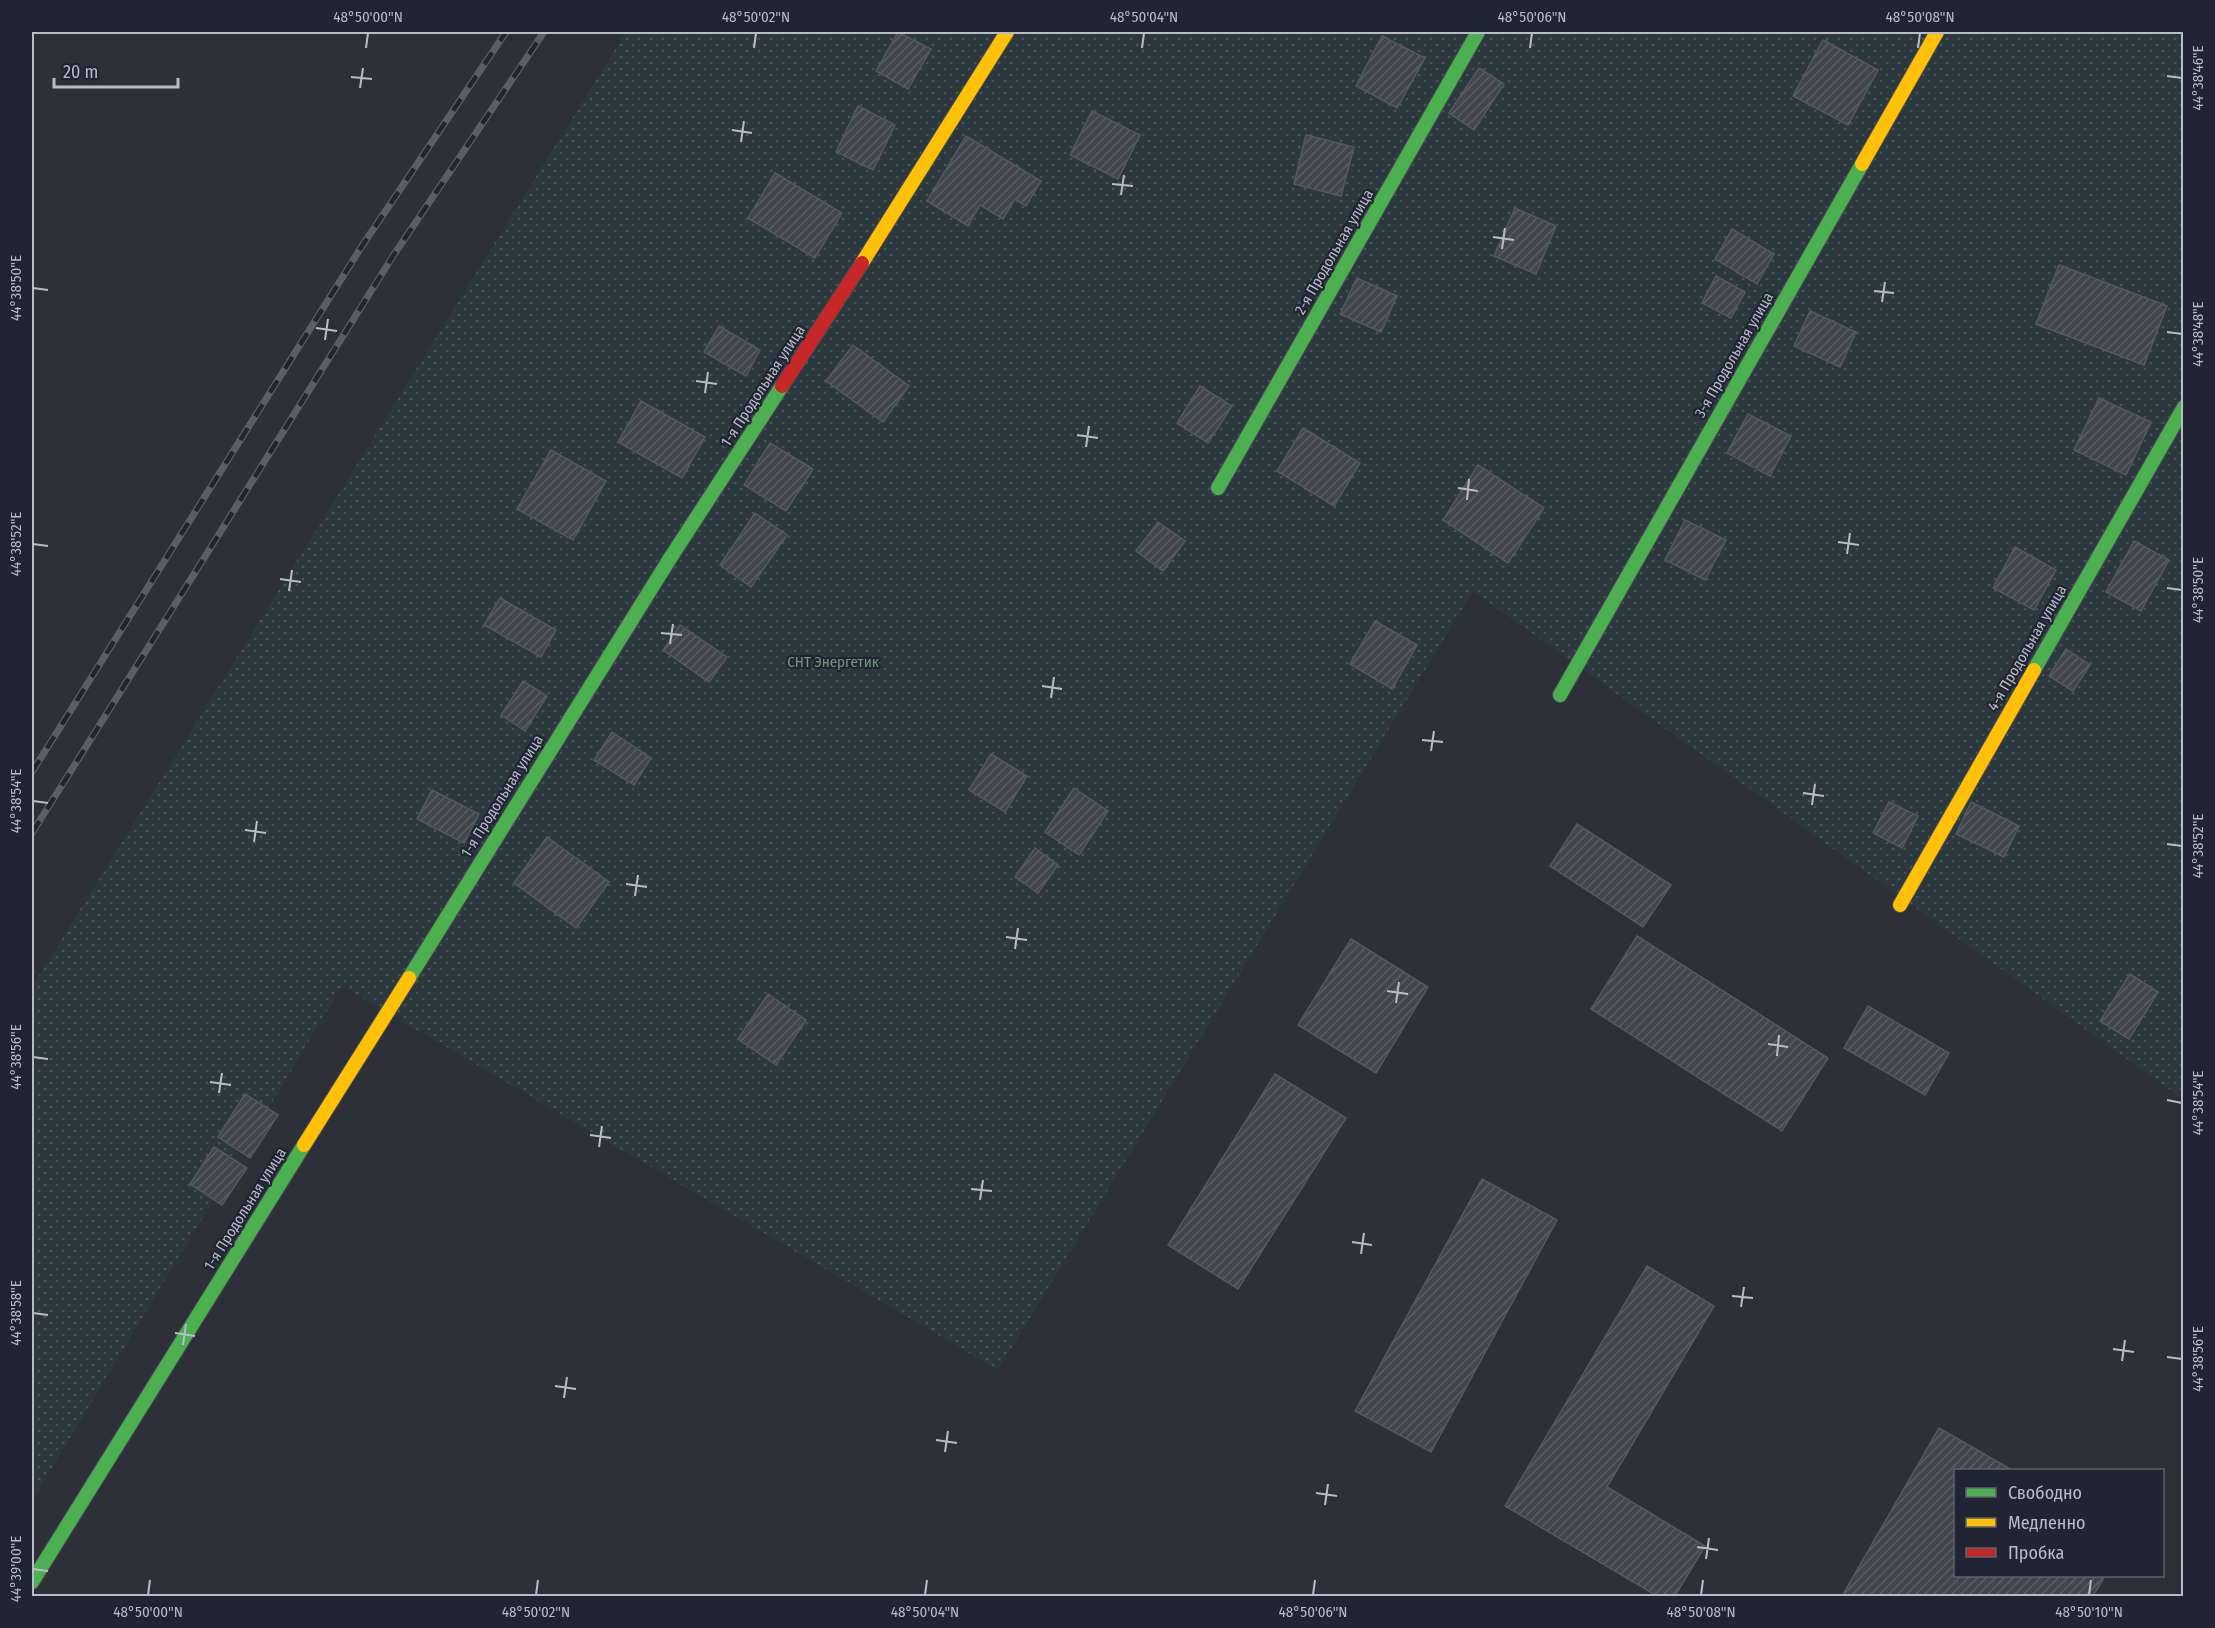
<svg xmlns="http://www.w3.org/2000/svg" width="2215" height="1628" font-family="'Fira Sans Condensed',sans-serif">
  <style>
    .garden { fill: url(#garden-dots) }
    .building { fill: url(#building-hatch); stroke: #555860; stroke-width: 1.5 }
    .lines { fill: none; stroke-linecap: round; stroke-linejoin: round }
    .fast-casing { stroke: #494b51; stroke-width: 16 }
    .slow-casing { stroke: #494b51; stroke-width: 16 }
    .jam-casing { stroke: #494b51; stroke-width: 16 }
    .fast { stroke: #4caf50; stroke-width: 14 }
    .slow { stroke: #ffc107; stroke-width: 14 }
    .jam { stroke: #c62828; stroke-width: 14 }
    .rail-casing { stroke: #5b5e64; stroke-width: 7 }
    .rail { stroke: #212533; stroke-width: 4.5; stroke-dasharray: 14; stroke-linecap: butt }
    .ticks { fill: none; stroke: #b8bbc8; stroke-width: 2 }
    .labels { text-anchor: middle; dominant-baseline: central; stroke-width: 4.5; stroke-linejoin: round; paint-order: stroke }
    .street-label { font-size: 15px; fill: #b8bbc8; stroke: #212533 }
    .park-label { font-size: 15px; fill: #729781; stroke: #212533 }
    .neatline { fill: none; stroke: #b8bbc8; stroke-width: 2 }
    .ticks-label { font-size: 15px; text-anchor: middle; fill: #b8bbc8 }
  </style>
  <defs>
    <pattern id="garden-dots" width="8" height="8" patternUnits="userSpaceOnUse" patternTransform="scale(1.5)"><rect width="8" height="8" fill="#2b393e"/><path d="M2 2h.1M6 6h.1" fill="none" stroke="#485458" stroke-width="1.8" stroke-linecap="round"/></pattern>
    <pattern id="building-hatch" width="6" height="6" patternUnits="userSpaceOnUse" patternTransform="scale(1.5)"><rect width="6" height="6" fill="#42454c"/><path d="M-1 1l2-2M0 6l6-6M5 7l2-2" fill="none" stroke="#5b5e64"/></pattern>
  </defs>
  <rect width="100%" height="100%" fill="#2d3038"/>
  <path class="garden" d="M626 32H2183V1099L1473 591 998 1370 342 986 32 1501V987Z"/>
  <g class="building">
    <path d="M898 32 931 49 908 89 876 71Z"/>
    <path d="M1382 36 1425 58 1397 108 1356 86Z"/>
    <path d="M1823 40 1878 70 1848 125 1793 96Z"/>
    <path d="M1479 68 1504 84 1474 130 1449 113Z"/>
    <path d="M858 106 895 125 873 170 836 152Z"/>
    <path d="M1092 111 1140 135 1118 179 1070 155Z"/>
    <path d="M1306 135 1354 147 1341 196 1294 184Z"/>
    <path d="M966 136 1041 181 1026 206 1015 199 1003 219 980 205 968 226 927 201Z"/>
    <path d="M775 173 842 213 815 258 748 218Z"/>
    <path d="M1515 208 1556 226 1536 274 1494 256Z"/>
    <path d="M1732 229 1774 254 1757 284 1715 259Z"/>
    <path d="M2059 265 2167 306 2144 365 2036 324Z"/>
    <path d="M1716 276 1745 292 1731 318 1702 303Z"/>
    <path d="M1357 278 1397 296 1381 332 1340 314Z"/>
    <path d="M1810 311 1856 332 1840 367 1794 346Z"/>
    <path d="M719 326 760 350 746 376 704 352Z"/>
    <path d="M853 345 909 386 883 422 826 381Z"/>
    <path d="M1200 386 1232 406 1208 443 1177 423Z"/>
    <path d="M2099 398 2151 422 2126 475 2074 450Z"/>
    <path d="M641 401 705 437 682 478 618 442Z"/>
    <path d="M1748 414 1791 436 1770 476 1727 453Z"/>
    <path d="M1303 428 1360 463 1334 506 1277 471Z"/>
    <path d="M770 443 813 469 786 511 744 485Z"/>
    <path d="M551 450 606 481 573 540 517 509Z"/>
    <path d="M1478 465 1544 508 1508 563 1443 520Z"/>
    <path d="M755 513 787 535 751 587 720 565Z"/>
    <path d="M1685 520 1726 540 1705 580 1665 560Z"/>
    <path d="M1158 522 1185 541 1163 571 1136 551Z"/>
    <path d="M2134 541 2169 560 2141 611 2106 592Z"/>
    <path d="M2015 547 2056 570 2034 610 1993 588Z"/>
    <path d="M500 598 556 630 541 657 484 625Z"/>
    <path d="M1375 621 1417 645 1392 689 1350 664Z"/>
    <path d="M680 625 727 657 709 682 663 650Z"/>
    <path d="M2066 649 2090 665 2073 691 2049 676Z"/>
    <path d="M523 681 547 696 525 731 501 715Z"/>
    <path d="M612 732 651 758 634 785 594 760Z"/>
    <path d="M991 754 1027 776 1005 812 969 790Z"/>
    <path d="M1074 788 1108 811 1079 855 1045 832Z"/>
    <path d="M432 790 479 814 464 843 417 819Z"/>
    <path d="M1889 802 1918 816 1902 848 1873 833Z"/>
    <path d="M1971 802 2019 826 2004 857 1956 834Z"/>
    <path d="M1577 824 1671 885 1643 927 1550 866Z"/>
    <path d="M547 837 609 882 576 928 514 883Z"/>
    <path d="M1035 848 1058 865 1038 893 1015 877Z"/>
    <path d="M1637 936 1828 1058 1782 1131 1591 1009Z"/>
    <path d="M1351 939 1428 987 1376 1073 1298 1025Z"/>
    <path d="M2130 974 2158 992 2129 1039 2100 1021Z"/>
    <path d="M768 994 806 1020 776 1065 738 1039Z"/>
    <path d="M1868 1006 1949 1053 1925 1095 1844 1048Z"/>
    <path d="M1275 1074 1346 1118 1238 1289 1168 1245Z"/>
    <path d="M245 1094 278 1115 250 1158 218 1137Z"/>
    <path d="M214 1147 247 1168 222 1205 190 1184Z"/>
    <path d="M1482 1179 1557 1220 1431 1452 1355 1411Z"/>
    <path d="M1647 1266 1714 1306 1607 1487 1705 1546 1675 1596H1657L1505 1506Z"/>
    <path d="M1939 1428 2012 1470H1956V1576H2105L2093 1596H1842Z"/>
  </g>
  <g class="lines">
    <g class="fast-casing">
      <g id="fast">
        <path d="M1218 488 1478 32"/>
        <path d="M2034 670 2184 407"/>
        <path d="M1560 695 1862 164"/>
        <path d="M409 978 669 560 782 386"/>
        <path d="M32 1582 304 1145"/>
      </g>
    </g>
    <g class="slow-casing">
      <g id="slow">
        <path d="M1862 164 1937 32"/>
        <path d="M862 263 1007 32"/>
        <path d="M1900 905 2034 670"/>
        <path d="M304 1145 409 978"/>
      </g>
    </g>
    <g class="jam-casing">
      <path id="jam" d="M782 386 862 263"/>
    </g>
    <use href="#fast" class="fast"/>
    <use href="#slow" class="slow"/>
    <use href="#jam" class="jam"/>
    <g class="rail-casing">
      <g id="rail">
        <path d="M32 772 362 246 506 32"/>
        <path d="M32 833 393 256 544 32"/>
      </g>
    </g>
    <use href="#rail" class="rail"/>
  </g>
  <path class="ticks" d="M366 48 368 33M754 48 756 33M1142 48 1144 33M1530 48 1532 33M1918 48 1920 33M2167 76 2182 78M351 77 372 79M360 88 363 68M732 130 752 133M741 142 744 121M1112 184 1133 186M1121 195 1124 175M1493 237 1514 240M1502 249 1505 228M33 288 48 290M1874 291 1894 293M1882 302 1885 282M316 328 337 331M2167 332 2182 334M325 340 328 319M696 381 717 384M705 393 708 372M1077 435 1098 438M1086 447 1089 426M1458 488 1478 491M1467 500 1469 479M1838 542 1859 545M33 544 48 546M1847 554 1850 533M280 579 301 582M2167 588 2182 590M289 591 292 570M661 633 682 635M670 644 673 624M1042 686 1062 689M1051 698 1054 677M1422 740 1443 742M1431 751 1434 731M1803 793 1824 796M33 801 48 803M1812 805 1815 784M245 830 266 833M254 842 257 821M2167 844 2182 846M626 884 647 887M635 896 638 875M1006 937 1027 940M1015 949 1018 928M1387 991 1408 994M1396 1003 1399 982M1768 1044 1788 1047M1777 1056 1779 1035M33 1057 48 1059M210 1082 231 1085M219 1093 222 1073M2167 1100 2182 1103M590 1135 611 1138M599 1147 602 1126M971 1189 992 1191M980 1200 983 1180M1352 1242 1372 1245M1361 1254 1364 1233M1732 1296 1753 1298M1741 1307 1744 1287M33 1313 48 1315M175 1333 195 1336M183 1345 186 1324M2113 1349 2134 1352M2167 1357 2182 1359M2122 1361 2125 1340M555 1386 576 1389M564 1398 567 1377M936 1440 957 1443M945 1452 948 1431M1316 1493 1337 1496M1325 1505 1328 1484M1697 1547 1718 1550M1706 1559 1709 1538M33 1569 48 1571M148 1595 150 1580M536 1595 538 1580M925 1595 927 1580M1313 1595 1315 1580M1701 1595 1703 1580M2089 1595 2091 1580"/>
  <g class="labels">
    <g class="street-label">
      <text transform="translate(1334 252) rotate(-60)">2-я Продольная улица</text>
      <text transform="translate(1734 355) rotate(-60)">3-я Продольная улица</text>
      <text transform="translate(763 386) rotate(-57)">1-я Продольная улица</text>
      <text transform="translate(2027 648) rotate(-60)">4-я Продольная улица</text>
      <text transform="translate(502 796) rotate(-58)">1-я Продольная улица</text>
      <text transform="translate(245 1209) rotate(-58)">1-я Продольная улица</text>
    </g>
    <g class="park-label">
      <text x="833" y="662">СНТ Энергетик</text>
    </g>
  </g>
  <rect width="2215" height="1628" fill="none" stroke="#212533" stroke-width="66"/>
  <rect x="1954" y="1469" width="210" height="108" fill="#212533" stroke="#5d616f" stroke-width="1.5"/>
  <rect x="1966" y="1488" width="30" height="9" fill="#4caf50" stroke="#5d616f" stroke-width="1.5"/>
  <text x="2008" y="1499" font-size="18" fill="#b8bbc8">Свободно</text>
  <rect x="1966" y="1518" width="30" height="9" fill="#ffc107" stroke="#5d616f" stroke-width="1.5"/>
  <text x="2008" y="1529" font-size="18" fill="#b8bbc8">Медленно</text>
  <rect x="1966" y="1548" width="30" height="9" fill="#c62828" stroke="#5d616f" stroke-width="1.5"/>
  <text x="2008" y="1559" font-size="18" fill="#b8bbc8">Пробка</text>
  <path d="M54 78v9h124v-9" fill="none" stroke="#b8bbc8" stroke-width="3"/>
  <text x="63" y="78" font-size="18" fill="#b8bbc8" stroke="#212533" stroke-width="4.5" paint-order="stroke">20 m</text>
  <rect x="33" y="33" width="2149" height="1562" class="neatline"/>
  <g class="ticks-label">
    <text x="368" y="22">48°50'00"N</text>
    <text x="756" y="22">48°50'02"N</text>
    <text x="1144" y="22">48°50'04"N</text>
    <text x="1532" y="22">48°50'06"N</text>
    <text x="1920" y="22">48°50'08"N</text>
    <text transform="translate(2198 78) rotate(-90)" y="5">44°38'46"E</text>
    <text transform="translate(16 288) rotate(-90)" y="5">44°38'50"E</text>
    <text transform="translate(2198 334) rotate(-90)" y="5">44°38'48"E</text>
    <text transform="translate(16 544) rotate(-90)" y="5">44°38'52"E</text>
    <text transform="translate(2198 590) rotate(-90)" y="5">44°38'50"E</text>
    <text transform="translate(16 801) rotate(-90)" y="5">44°38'54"E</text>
    <text transform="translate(2198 846) rotate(-90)" y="5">44°38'52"E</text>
    <text transform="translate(16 1057) rotate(-90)" y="5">44°38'56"E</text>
    <text transform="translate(2198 1103) rotate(-90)" y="5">44°38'54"E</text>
    <text transform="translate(16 1313) rotate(-90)" y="5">44°38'58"E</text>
    <text transform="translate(2198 1359) rotate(-90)" y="5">44°38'56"E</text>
    <text transform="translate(16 1569) rotate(-90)" y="5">44°39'00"E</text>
    <text x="148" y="1617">48°50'00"N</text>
    <text x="536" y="1617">48°50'02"N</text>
    <text x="925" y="1617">48°50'04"N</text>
    <text x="1313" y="1617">48°50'06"N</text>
    <text x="1701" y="1617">48°50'08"N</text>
    <text x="2089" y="1617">48°50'10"N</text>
  </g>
</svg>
